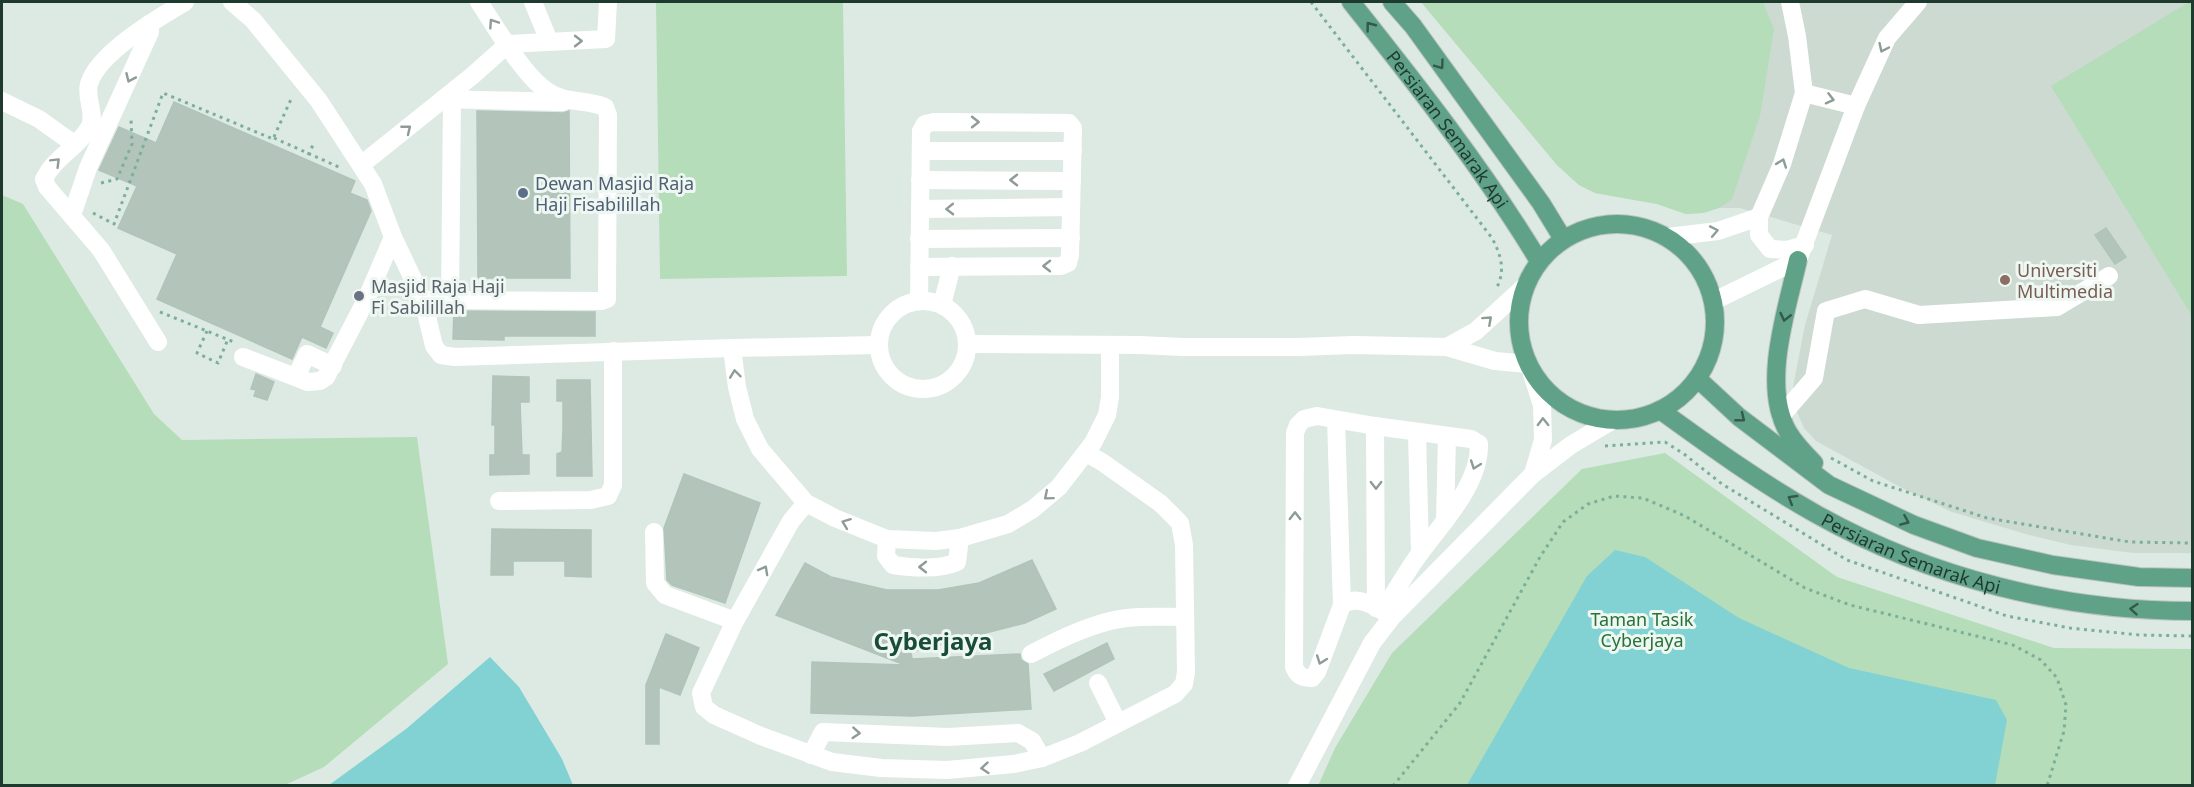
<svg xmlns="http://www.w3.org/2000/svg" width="2194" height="787" font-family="'Noto Sans',sans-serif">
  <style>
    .built { fill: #ccdad1 }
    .green { fill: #b5ddba }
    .water { fill: #82d2d3 }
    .building { fill: #b3c5bb; stroke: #b0c4b9; stroke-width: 1.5 }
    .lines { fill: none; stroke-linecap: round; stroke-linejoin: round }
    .major-casing { stroke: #bcc4c1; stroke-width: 20 }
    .path { stroke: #7caf98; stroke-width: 3; stroke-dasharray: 3 4.5; stroke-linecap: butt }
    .minor { stroke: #fff; stroke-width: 18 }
    .major { stroke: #60a287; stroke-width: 18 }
    .oneway { stroke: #8e9c97 }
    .oneway2 { stroke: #325949 }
    .service-dot { fill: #5c6f8a; stroke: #eef7f1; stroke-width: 2 }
    .education-dot { fill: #8d6e63; stroke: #eef7f1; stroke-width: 2 }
    .worship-dot { fill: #6b7280; stroke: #eef7f1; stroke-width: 2 }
    .labels { text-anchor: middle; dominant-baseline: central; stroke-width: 6; stroke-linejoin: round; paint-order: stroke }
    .street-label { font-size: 18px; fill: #1e3a2f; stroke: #eef7f1 }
    .service-label { font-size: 18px; fill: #4e5e75; stroke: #eef7f1; text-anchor: start }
    .education-label { font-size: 18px; fill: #785e54; stroke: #eef7f1; text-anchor: start }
    .worship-label { font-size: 18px; fill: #5b616d; stroke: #eef7f1; text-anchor: start }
    .park-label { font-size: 18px; fill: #277239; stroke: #eef7f1 }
    .district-label { font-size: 24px; font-weight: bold; fill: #1a4d39; stroke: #eef7f1 }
  </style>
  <rect width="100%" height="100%" fill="#ddeae3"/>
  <path class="built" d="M1421 2H2192V553H2133L2071 545 2029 535 1952 512 1902 488 1816 441 1804 428 1797 412 1793 387 1805 325 1832 235 1740 208H1719L1703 213 1686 214 1657 204 1595 193 1579 185 1557 165Z"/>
  <g class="green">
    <path d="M656 2H843L847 276 660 279Z"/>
    <path d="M1421 2H1763L1774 29 1760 116 1732 199 1719 208 1703 213 1686 214 1657 204 1595 193 1579 185 1557 165Z"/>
    <path d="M2189 2H2192V316L2051 86Z"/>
    <path d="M2 195 23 204 154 414 182 440 417 437 448 664 324 767 285 785H2Z"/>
    <path d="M1665 453 1837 577 2054 648 2192 649V785L1318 786 1335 748 1392 653 1582 469Z"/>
  </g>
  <g class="water">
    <path d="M1615 550 1645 557 1739 618 1849 668 1996 700 2007 720 1995 785H1467L1587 576Z"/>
    <path d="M490 657 519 687 562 759 573 785H329L406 729Z"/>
  </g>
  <g class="building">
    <path d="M174 102 355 181 350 193 367 200 371 211 320 327 333 333 326 348 302 337 292 359 157 299 177 254 118 228 137 186 99 170 119 127 156 143Z"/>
    <path d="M477 111 563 113 569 111 570 278H478Z"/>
    <path d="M2106 228 2126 257 2115 264 2095 235Z"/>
    <path d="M454 311 595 312V336H504V340L453 339Z"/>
    <path d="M256 374 274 382 267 400 254 396 256 390 251 389Z"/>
    <path d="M493 376 529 377V402H520L522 455H529V474L490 475V455H495V425H492Z"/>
    <path d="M557 380H590L592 476H557V454L562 452 563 429V401H557Z"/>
    <path d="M684 474 760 503 725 603 672 585 667 580 664 528Z"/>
    <path d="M492 529 591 530V577L565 576V561H513V575H491Z"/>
    <path d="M1032 560 1056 609 1025 623 911 652 912 659 1020 654 1021 660 1028 664 1031 709 912 716 811 713 812 662 905 665 776 615 805 563 831 577 887 590H938L979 583Z"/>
    <path d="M666 634 699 648 680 695 659 687V744H646V685Z"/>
    <path d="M1107 643 1114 659 1054 691 1044 674Z"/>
  </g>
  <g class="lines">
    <g class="major-casing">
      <g id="major">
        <path id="s1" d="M1351 2C1417 85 1484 170 1539 261"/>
        <path d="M1392 2 1413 26 1541 203 1563 239"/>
        <circle cx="1617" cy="322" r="98"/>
        <path d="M1798 260C1787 309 1761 385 1788 432 1795 444 1805 454 1814 463"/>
        <path d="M1698 379 1739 417 1829 485 1914 525 1977 548 2053 565 2139 577 2192 578"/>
        <path id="s2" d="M1660 410C1711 447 1761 483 1816 514 1930 578 2062 611 2192 611"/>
      </g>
    </g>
    <g class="path">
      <path d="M1311 2 1492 238C1501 255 1506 271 1496 289"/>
      <path d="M274 138 341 168"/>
      <path d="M308 155 313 145"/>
      <path d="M101 183 117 179 132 144 131 118"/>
      <path d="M93 213 114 224 163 93 273 139 292 97"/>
      <path d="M160 312 234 342"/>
      <path d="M207 331 197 353 218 363 228 339"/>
      <path d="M1605 446 1665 442 1684 454 1722 484 1847 560 2007 616 2070 628 2140 635 2192 636"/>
      <path d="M1831 458 1873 481 1987 518 2130 542 2192 543"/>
      <path d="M1393 786 1460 703 1540 557 1563 522 1588 504 1614 496 1643 498 1685 516 1805 588 1850 605 2013 645 2041 660 2057 678 2066 705 2064 731 2047 786"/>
    </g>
    <g class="minor">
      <path d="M232 2 253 20 319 101 373 184 393 237 366 300 326 377 320 381 308 382 243 357"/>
      <path d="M533 2 549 41"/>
      <path d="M1790 2 1797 36 1804 93 1782 164 1759 217V235L1770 249 1787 250 1805 245"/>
      <path d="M1804 93 1856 106"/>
      <path d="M443 99 563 102"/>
      <path d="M2 101 39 119 74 144"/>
      <path d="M921 151H1073"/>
      <path d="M361 165 472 76 508 44 606 39 608 2"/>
      <path d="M920 180 1072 181"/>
      <path d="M920 209 1071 207"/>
      <path d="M72 215 88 168 150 32 149 24"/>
      <path d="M393 237 423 300 434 346 441 355 455 357 732 348"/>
      <path d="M1668 237 1718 231 1759 217"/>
      <path d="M919 239 1071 238"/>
      <path d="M919 267 1061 266 1068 263 1070 255 1073 128 1069 123 934 122 925 124 921 131 919 301"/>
      <path d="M423 300 602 301 607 299 608 115 605 107C586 99 565 104 547 91 523 75 495 26 479 2"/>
      <path d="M450 300 452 99"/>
      <circle cx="923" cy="345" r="44"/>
      <path d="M1714 301 1798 260 1856 106 1887 38 1918 2"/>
      <path d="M942 305 952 266"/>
      <path d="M158 342 101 250 47 187 44 179C54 158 77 148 89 128 97 115 85 99 89 84 98 53 158 18 185 2"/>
      <path d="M967 344 1139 345 1183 347H1299L1354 345 1447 347 1495 361 1527 364"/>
      <path d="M878 345 732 348 737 387 745 419 760 449 806 503 835 518 887 539 936 541 960 538 1008 524 1033 509 1059 487 1093 443 1107 415 1110 397V345"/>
      <path d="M1447 347 1476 331 1524 287"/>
      <path d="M1531 371 1542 405 1543 440 1533 474"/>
      <path d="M296 377 307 354 333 366"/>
      <path d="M1781 416 1814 378 1826 311 1865 299 1919 315 2057 307 2109 276"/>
      <path d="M1336 420 1342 605 1317 672 1312 678C1302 678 1298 676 1294 667L1295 433 1298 425 1304 419 1317 416 1375 426 1471 439 1479 444C1480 484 1443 522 1421 552 1407 570 1396 591 1383 611"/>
      <path d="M1375 426 1376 608"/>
      <path d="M1417 432 1420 553"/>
      <path d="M499 501 591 500 608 496 613 485V351"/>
      <path d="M806 503 791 521 735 621 701 693 704 707 714 715 761 736 832 762 881 768 947 770 1014 764 1042 758 1080 743 1175 694 1184 684 1186 672 1184 545 1180 523 1160 503 1102 462 1086 453"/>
      <path d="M1445 521 1447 436"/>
      <path d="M654 532 655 583 665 595 735 621"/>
      <path d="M887 539 886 556 893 565C913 568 939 570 957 562L960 538"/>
      <path d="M1342 605C1355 595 1372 604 1386 613"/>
      <path d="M1031 654C1056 641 1082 628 1110 621 1134 615 1161 617 1185 617"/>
      <path d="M1098 683 1118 723"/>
      <path d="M811 755 823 732 948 737 1018 733 1032 741 1042 758"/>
      <path d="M1297 786 1372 643 1392 617 1533 474 1571 445 1613 420"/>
    </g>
    <use href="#major" class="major"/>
  </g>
  <defs><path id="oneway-chevron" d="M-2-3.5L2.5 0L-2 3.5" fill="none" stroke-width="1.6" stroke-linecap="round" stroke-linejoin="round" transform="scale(1.5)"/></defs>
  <g class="oneway">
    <use href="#oneway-chevron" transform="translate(493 23) rotate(-124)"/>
    <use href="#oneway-chevron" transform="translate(578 41)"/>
    <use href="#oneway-chevron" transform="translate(1883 48) rotate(115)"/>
    <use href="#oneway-chevron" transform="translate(130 78) rotate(114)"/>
    <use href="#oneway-chevron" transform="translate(1830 99) rotate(14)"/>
    <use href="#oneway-chevron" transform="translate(975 122)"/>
    <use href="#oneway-chevron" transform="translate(407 129) rotate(-39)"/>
    <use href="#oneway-chevron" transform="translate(56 162) rotate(-45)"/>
    <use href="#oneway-chevron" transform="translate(1782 163) rotate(-70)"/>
    <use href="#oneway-chevron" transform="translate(1014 180) rotate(-180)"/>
    <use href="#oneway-chevron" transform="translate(950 209) rotate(179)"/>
    <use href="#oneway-chevron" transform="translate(1714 231) rotate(-11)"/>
    <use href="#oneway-chevron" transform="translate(1047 266) rotate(180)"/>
    <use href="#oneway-chevron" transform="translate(1488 320) rotate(-42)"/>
    <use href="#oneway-chevron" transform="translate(735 374) rotate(-97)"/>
    <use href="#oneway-chevron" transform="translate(1543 422) rotate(-91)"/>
    <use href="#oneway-chevron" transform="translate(1475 465) rotate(110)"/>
    <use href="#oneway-chevron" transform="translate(1376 485) rotate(90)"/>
    <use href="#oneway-chevron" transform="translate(1048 496) rotate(140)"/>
    <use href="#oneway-chevron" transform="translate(1295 516) rotate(-90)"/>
    <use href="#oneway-chevron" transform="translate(846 523) rotate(-159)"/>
    <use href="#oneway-chevron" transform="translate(923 567) rotate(180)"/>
    <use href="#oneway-chevron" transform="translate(764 570) rotate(-61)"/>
    <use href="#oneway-chevron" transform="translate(1321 660) rotate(110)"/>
    <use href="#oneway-chevron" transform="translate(856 733) rotate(4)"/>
    <use href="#oneway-chevron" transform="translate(985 768) rotate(175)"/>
  </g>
  <g class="oneway2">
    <use href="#oneway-chevron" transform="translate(1370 26) rotate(-127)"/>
    <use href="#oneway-chevron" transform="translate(1440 65) rotate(54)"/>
    <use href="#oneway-chevron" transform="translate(1785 317) rotate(103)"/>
    <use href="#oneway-chevron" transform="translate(1741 418) rotate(39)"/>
    <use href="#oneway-chevron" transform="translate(1792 499) rotate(-149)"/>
    <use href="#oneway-chevron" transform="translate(1905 521) rotate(23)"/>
    <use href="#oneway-chevron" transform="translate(2134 609) rotate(-175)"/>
  </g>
  <circle class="service-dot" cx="523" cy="193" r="6"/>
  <circle class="education-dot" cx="2005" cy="280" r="6"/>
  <circle class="worship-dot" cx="359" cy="296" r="6"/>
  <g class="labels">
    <g class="street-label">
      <text stroke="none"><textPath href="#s1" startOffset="160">Persiaran Semarak Api</textPath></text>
      <text stroke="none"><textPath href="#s2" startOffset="291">Persiaran Semarak Api</textPath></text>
    </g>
    <g class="service-label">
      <text x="535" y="183">Dewan Masjid Raja<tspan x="535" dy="21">Haji Fisabilillah</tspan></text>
    </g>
    <g class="education-label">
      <text x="2017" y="270">Universiti<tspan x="2017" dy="21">Multimedia</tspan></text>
    </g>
    <g class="worship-label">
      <text x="371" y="286">Masjid Raja Haji<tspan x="371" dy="21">Fi Sabilillah</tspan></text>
    </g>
    <g class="park-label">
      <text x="1642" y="619">Taman Tasik<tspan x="1642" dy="21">Cyberjaya</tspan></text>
    </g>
    <g class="district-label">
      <text x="933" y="640">Cyberjaya</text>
    </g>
  </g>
  <rect width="2194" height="787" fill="none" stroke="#1e3a2f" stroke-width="6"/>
</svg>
